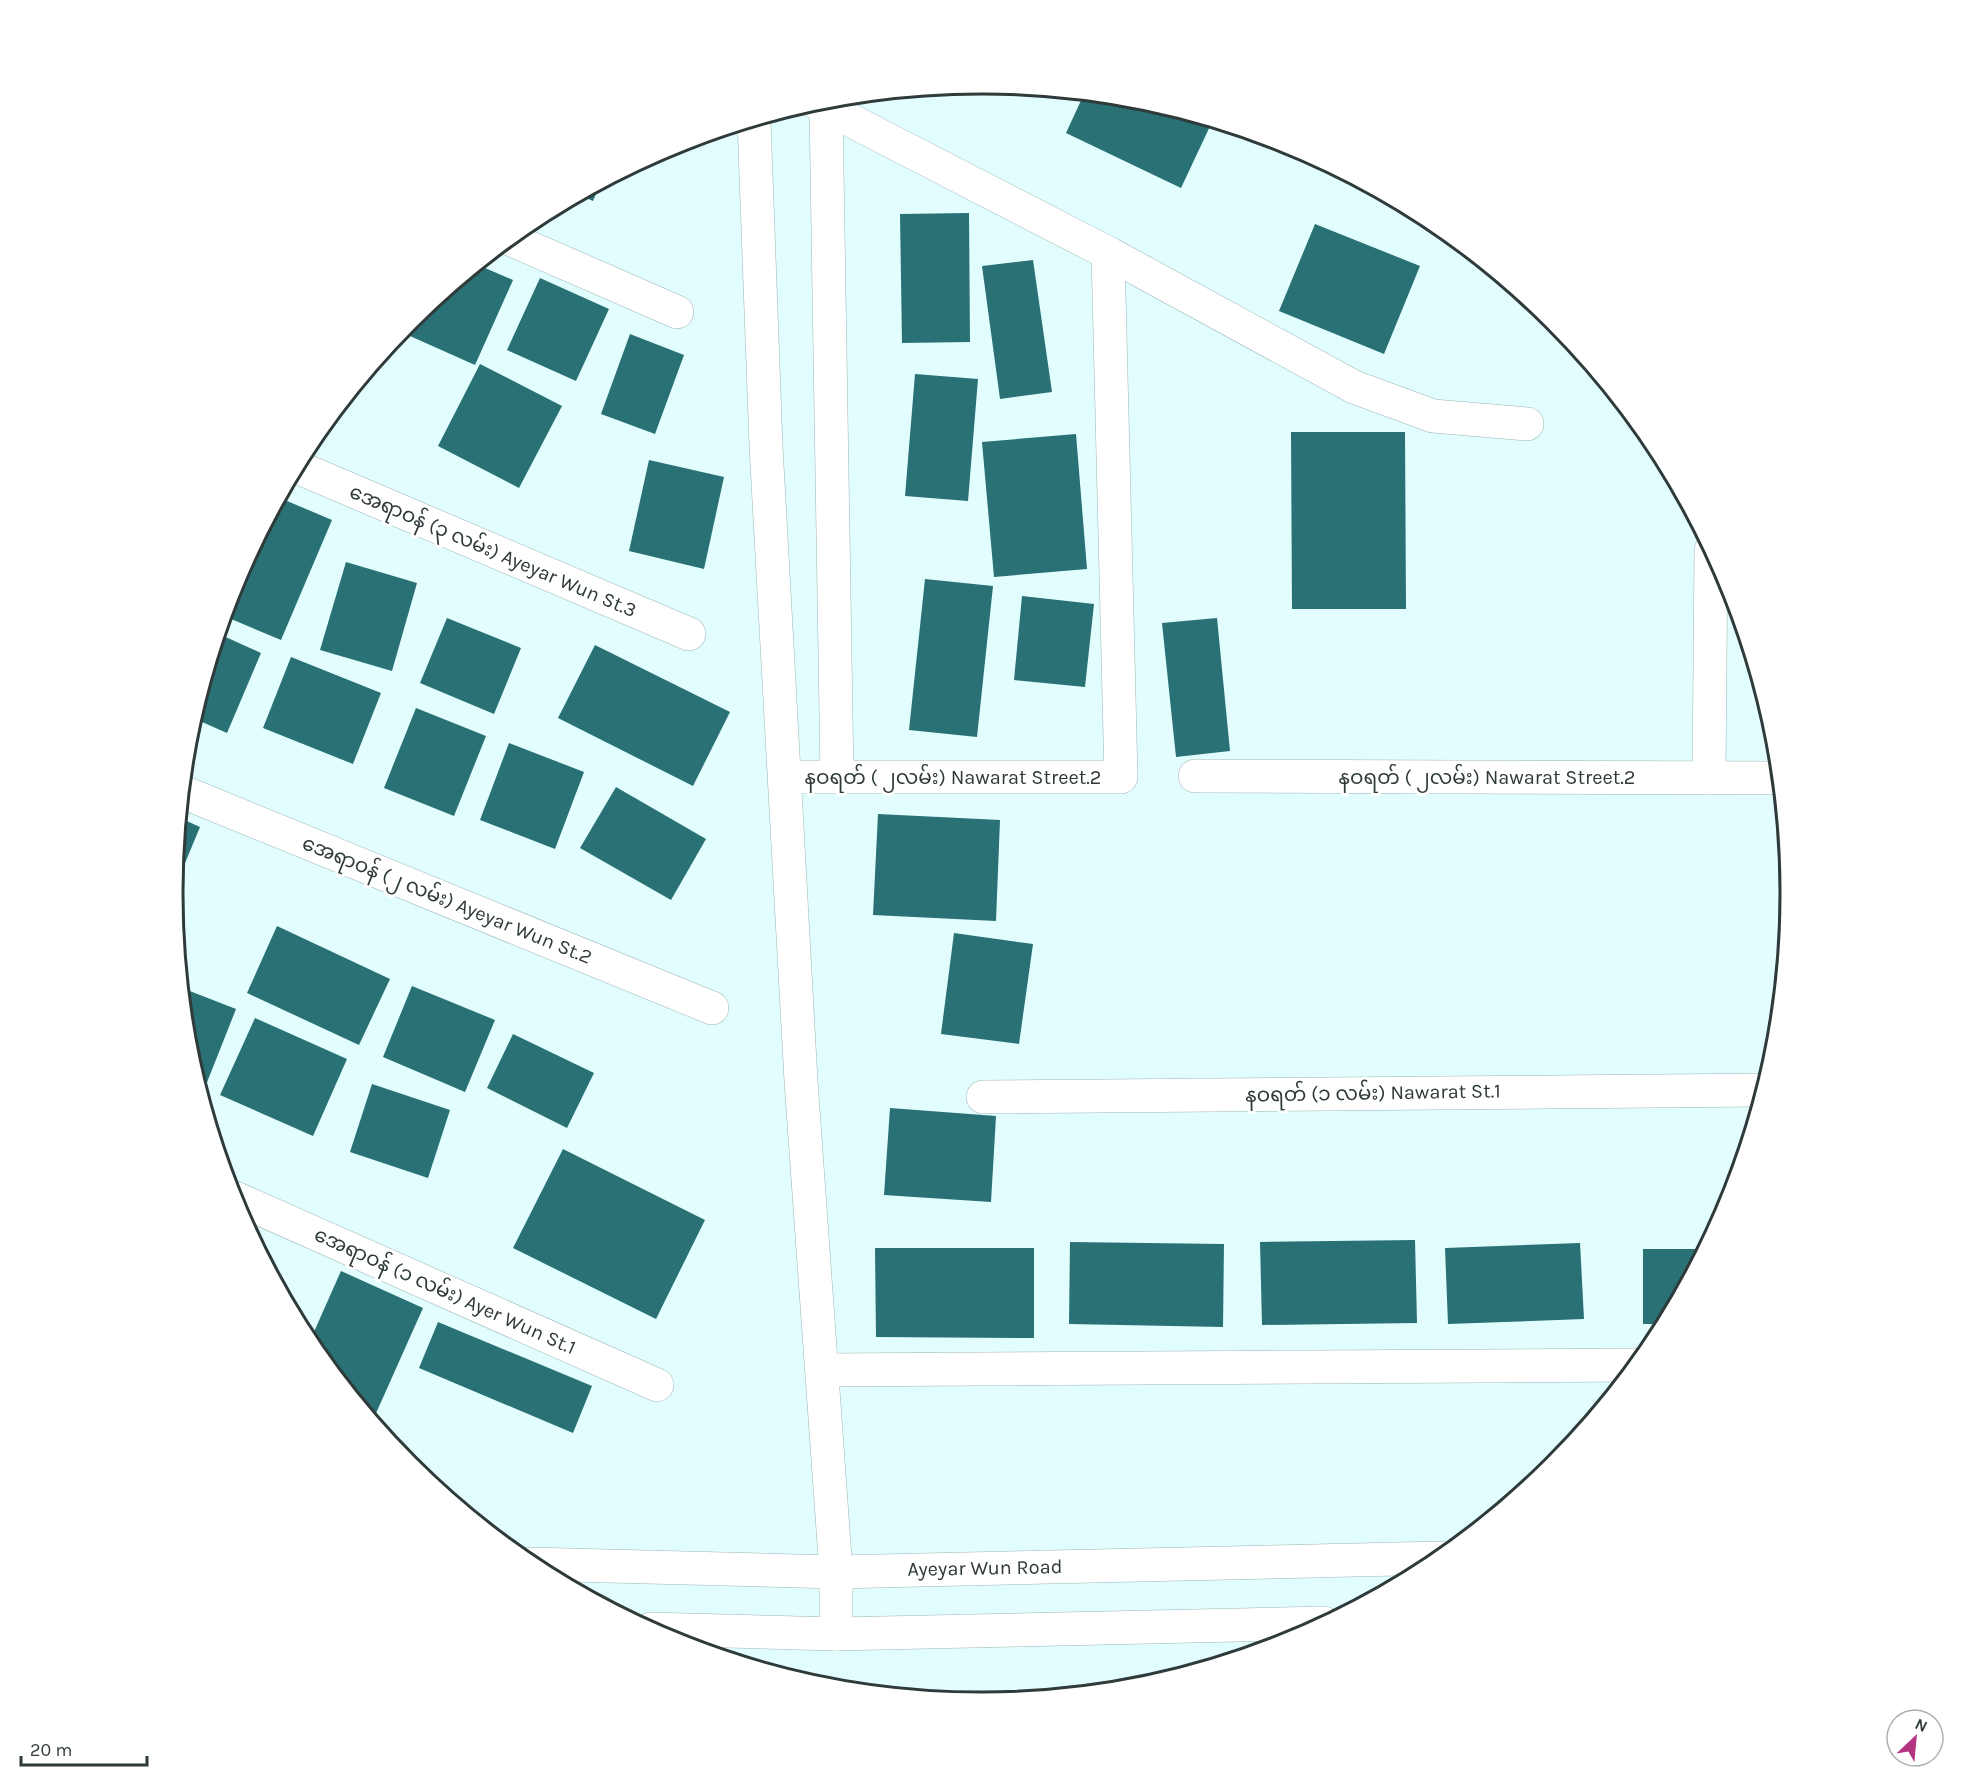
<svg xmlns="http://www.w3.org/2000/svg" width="1963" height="1786" font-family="Karla,'Noto Sans Myanmar',sans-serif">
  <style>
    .building { fill: #297174 }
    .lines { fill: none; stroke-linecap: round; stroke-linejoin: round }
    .minor-casing { stroke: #9db6b7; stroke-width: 34 }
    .major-casing { stroke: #9db6b7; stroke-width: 34 }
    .minor { stroke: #fff; stroke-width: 33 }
    .major { stroke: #fff; stroke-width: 33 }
    .labels { text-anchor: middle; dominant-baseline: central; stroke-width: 6; stroke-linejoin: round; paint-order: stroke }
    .street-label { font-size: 20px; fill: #2f3a3a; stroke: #fff }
    .rim { fill: none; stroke: #2f3a3a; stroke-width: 3 }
  </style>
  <rect width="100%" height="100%" fill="#e2fdfe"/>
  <g class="building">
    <path d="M1084 94 1140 100 1212 122 1181 188 1066 133Z"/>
    <path d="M600 184 593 201 579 195Z"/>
    <path d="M969 213 970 342 902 343 900 214Z"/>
    <path d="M1315 224 1420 266 1384 354 1279 311Z"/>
    <path d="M1033 260 1052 392 1000 399 982 266Z"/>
    <path d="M478 265 513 280 475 365 401 332 410 321Z"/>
    <path d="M540 278 609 309 576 381 507 350Z"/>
    <path d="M630 334 684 355 655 434 601 414Z"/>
    <path d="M480 364 562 406 519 488 438 446Z"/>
    <path d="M915 374 978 379 968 501 905 496Z"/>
    <path d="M1291 432H1405L1406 609H1292Z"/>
    <path d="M1076 434 1087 569 994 577 982 442Z"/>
    <path d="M649 460 724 477 704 569 629 551Z"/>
    <path d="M280 498 332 520 281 640 224 616 234 583Z"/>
    <path d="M346 562 417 583 392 671 320 650Z"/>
    <path d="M925 579 993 586 977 737 909 730Z"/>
    <path d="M1022 596 1094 604 1085 687 1014 680Z"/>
    <path d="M447 618 521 648 494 714 420 683Z"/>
    <path d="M1217 618 1230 751 1176 757 1162 623Z"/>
    <path d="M219 634 261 653 227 733 193 718Z"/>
    <path d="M595 645 730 712 693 786 558 718Z"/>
    <path d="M291 657 381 693 353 764 263 728Z"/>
    <path d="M416 708 486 736 454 816 384 788Z"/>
    <path d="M509 743 584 772 555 849 480 820Z"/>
    <path d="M616 787 706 839 671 900 580 848Z"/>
    <path d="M878 814 1000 820 996 921 873 915Z"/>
    <path d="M180 818 200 827 178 880 174 878Z"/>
    <path d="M277 926 390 979 359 1045 247 993Z"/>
    <path d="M954 933 1033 944 1019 1044 941 1034Z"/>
    <path d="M412 986 495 1020 465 1092 383 1057Z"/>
    <path d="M182 988 236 1009 202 1095 188 1050Z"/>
    <path d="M255 1018 347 1059 313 1136 220 1095Z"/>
    <path d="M513 1034 594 1073 567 1128 487 1088Z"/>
    <path d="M372 1084 450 1110 428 1178 350 1152Z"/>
    <path d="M890 1108 996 1116 991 1202 884 1195Z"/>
    <path d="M563 1149 705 1220 656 1319 513 1248Z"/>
    <path d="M1415 1240 1417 1323 1262 1325 1260 1242Z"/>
    <path d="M1070 1242 1224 1244 1223 1327 1069 1324Z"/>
    <path d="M1580 1243 1584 1319 1448 1324 1445 1248Z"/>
    <path d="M875 1248H1034V1338L876 1337Z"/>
    <path d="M1643 1249H1704L1664 1324H1643Z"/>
    <path d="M341 1271 423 1308 373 1420 309 1343Z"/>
    <path d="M438 1322 592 1386 573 1433 419 1368Z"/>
  </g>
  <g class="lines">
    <g class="minor-casing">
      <g id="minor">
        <path d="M815 102 1108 253 1354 387 1433 416 1527 424"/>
        <path d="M826 108 837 777"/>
        <path d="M754 121 766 446 801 1081 836 1572V1634"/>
        <path d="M510 239 677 312"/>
        <path d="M297 467 689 634"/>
        <path d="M1195 776 1779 778"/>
        <path d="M786 777H1121L1108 253"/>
        <path d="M1709 778 1711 550"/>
        <path d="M183 792 712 1008"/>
        <path d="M983 1097 1763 1090"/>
        <path d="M233 1197 657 1385"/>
        <path d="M823 1370 1636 1365"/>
      </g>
    </g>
    <g class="major-casing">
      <g id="major">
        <path d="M530 1564 836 1572 1441 1558"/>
        <path d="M651 1629 836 1634 1324 1623"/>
      </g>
    </g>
    <use href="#minor" class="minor"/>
    <use href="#major" class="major"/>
  </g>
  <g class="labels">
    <g class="street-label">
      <text transform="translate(493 551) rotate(23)">အေရာဝန် (၃ လမ်း) Ayeyar Wun St.3</text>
      <text x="953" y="777">နဝရတ် ( ၂လမ်း) Nawarat Street.2</text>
      <text x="1487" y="777">နဝရတ် ( ၂လမ်း) Nawarat Street.2</text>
      <text transform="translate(447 900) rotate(22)">အေရာဝန် (၂ လမ်း) Ayeyar Wun St.2</text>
      <text transform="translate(1373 1093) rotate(-1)">နဝရတ် (၁ လမ်း) Nawarat St.1</text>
      <text transform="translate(445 1291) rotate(24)">အေရာဝန် (၁ လမ်း) Ayer Wun St.1</text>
      <text transform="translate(985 1568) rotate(-1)">Ayeyar Wun Road</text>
    </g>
  </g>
  <path d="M0 0H1963V1786H0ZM981 94H982A798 798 0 0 1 1780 892V894A798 798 0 0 1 982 1692H981A798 798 0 0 1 183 894V892A798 798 0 0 1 981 94Z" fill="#fff" fill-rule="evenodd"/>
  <path class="rim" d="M981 94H982A798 798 0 0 1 1780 892V894A798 798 0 0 1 982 1692H981A798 798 0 0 1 183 894V892A798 798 0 0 1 981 94Z"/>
  <g transform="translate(1915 1738) rotate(26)"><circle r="28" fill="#ffffff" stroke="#acb0b0" stroke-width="1.5"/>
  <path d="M0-4.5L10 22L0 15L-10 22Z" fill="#b33481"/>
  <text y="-9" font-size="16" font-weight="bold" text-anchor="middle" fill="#2f3a3a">N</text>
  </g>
  <path d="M21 1756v9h126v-9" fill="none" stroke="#2f3a3a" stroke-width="3"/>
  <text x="30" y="1756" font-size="18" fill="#2f3a3a" stroke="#ffffff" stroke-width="4.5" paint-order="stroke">20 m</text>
</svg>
